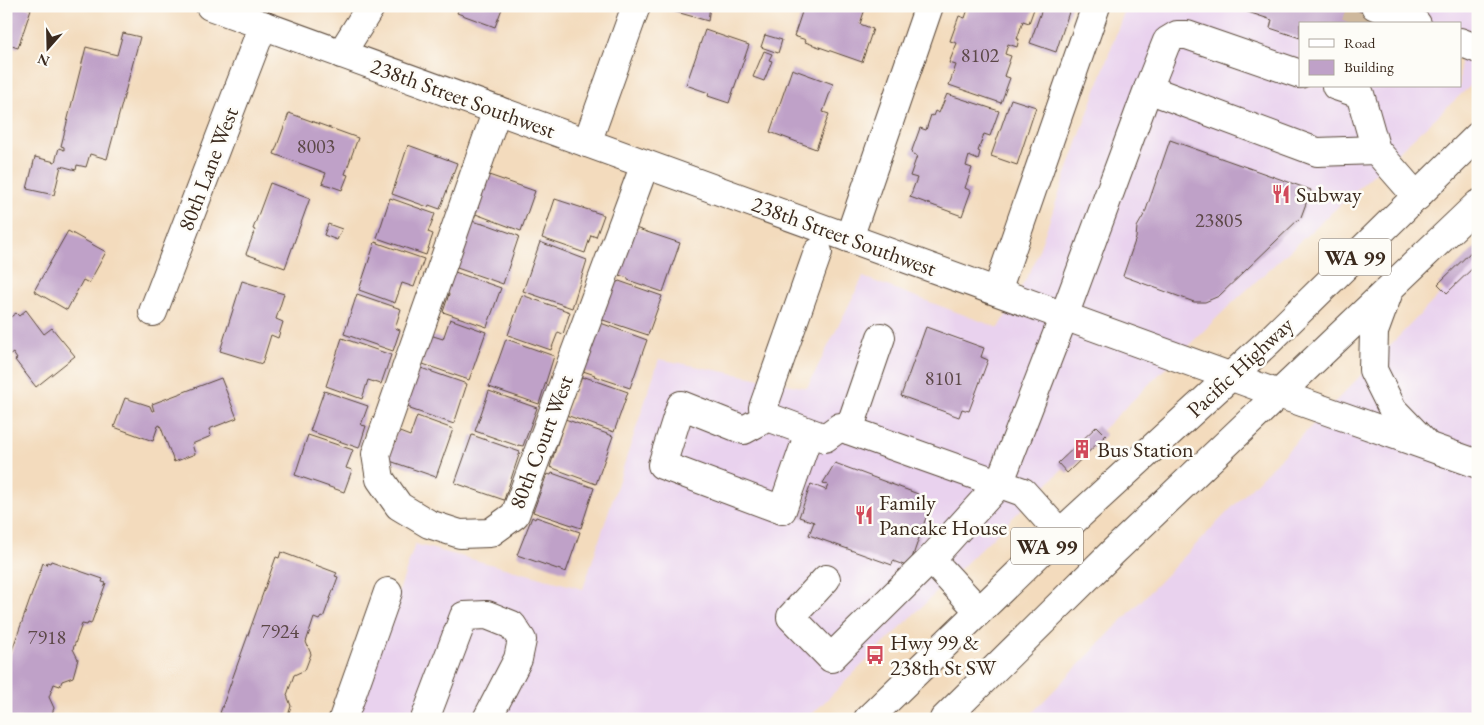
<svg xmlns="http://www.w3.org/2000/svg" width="1484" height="725" font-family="'EB Garamond',serif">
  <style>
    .built { fill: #e9d2ee; fill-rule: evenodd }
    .building { fill: #bfa1c8 }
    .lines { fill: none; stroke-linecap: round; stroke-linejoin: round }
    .minor-tunnel { stroke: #ceb89d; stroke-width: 28; stroke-dasharray: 28 14; stroke-linecap: butt }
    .minor-casing { stroke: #574536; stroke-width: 30 }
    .highway-casing { stroke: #574536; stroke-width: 30 }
    .minor { stroke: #fff; stroke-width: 28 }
    .highway { stroke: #fff; stroke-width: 28 }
    .labels { text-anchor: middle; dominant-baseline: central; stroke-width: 5; stroke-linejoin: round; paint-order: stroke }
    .number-label { font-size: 20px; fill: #5c4848 }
    .shield { fill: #fdfcf7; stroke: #75695f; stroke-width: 1 }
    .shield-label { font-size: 21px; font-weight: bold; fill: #3b2a1e }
    .street-label { font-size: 22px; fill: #3b2a1e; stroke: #fdfcf7 }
    .poi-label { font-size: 22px; fill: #3b2a1e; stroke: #fdfcf7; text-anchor: start }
  </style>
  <rect width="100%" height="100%" fill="#fdfcf7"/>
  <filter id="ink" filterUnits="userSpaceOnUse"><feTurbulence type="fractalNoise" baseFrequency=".02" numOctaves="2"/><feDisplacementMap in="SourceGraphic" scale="10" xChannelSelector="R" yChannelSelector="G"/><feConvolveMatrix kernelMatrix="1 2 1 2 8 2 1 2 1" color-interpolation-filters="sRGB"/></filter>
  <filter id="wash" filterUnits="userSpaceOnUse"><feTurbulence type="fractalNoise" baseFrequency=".0096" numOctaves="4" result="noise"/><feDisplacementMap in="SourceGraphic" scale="20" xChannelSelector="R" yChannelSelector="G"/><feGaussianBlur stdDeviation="1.12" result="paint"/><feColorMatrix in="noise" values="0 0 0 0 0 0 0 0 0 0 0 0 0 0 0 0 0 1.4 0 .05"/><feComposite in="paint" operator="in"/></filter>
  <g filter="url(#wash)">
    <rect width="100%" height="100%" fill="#f3dbbd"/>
    <g class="built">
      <path d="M1126 6H1478V79L1229 306 807 719H356L415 544 583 589 659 359 807 388 863 277 999 328 1034 264ZM1300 24H1460V86H1300Z"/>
      <path d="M1478 255V719H1026Z"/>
    </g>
    <g id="blocks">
      <g class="building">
        <path d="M6 6H23L31 9 18 48 6 44Z"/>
        <path d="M460 6H503L495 27 457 13Z"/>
        <path d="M659 6H710L708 21 659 7Z"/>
        <path d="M804 6 816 8 817 6H866L860 24 873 29 862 62 805 42 806 40 794 36Z"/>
        <path d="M969 6H1035L1029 23 1023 21 1017 39H1019L1017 47 1008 44 1005 54 1011 56 1004 76 1010 78 1001 103 949 85 956 65 949 63 957 43 950 41 959 16 965 18Z"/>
        <path d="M1043 6H1071L1056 52 1030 43Z"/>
        <path d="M1344 6 1372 16 1370 24H1300V38L1270 28 1272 20 1233 7Z"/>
        <path d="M705 30 749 45 729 103 708 96 709 93 686 85Z"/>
        <path d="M123 33 140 37 107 159 90 154 86 167 77 165 76 170 61 166 54 195 27 189 35 157 55 162 59 148 64 150V147L61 146 86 47 117 55Z"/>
        <path d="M765 35 782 40 778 53 761 47Z"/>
        <path d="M764 51 772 54 769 60 772 61 764 81 753 77Z"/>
        <path d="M792 69 833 84 823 112 829 114 816 149 770 132Z"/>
        <path d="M947 94 999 111 990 136 984 134 978 151 980 152 978 160 969 156 966 166 972 168 965 188 971 191 962 216 910 197 917 178 910 176 917 156 911 153 920 128 926 130 931 115 933 116 935 111 939 113Z"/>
        <path d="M1011 99 1036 107 1017 165 991 156Z"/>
        <path d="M289 113 358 138 345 174 348 175 342 190 322 183 326 173 274 154Z"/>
        <path d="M1170 140 1311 190 1301 217 1219 296 1205 302H1194L1123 276 1136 238 1137 227 1145 213Z"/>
        <path d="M408 145 457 163 440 209 429 205 428 207 392 194Z"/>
        <path d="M486 174 535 191 521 231 473 213Z"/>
        <path d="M270 183 310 198 285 268 246 254 255 230 253 229Z"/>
        <path d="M390 198 435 214 428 232 433 234 426 255 377 238Z"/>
        <path d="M555 199 604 215 596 237 591 235 585 253 542 238Z"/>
        <path d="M471 221 483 224V223L519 236 503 284 454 267Z"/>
        <path d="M328 224 342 229 337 240 324 235Z"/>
        <path d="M632 227 680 243 663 292 628 280V278L616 274Z"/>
        <path d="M68 231 106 252 89 283 83 280 67 310 34 291Z"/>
        <path d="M375 242 424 259 414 287 402 283 395 303 359 290Z"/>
        <path d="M540 242 587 260 572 308 523 291Z"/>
        <path d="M1478 245V263L1447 293 1438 284Z"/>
        <path d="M452 271 501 288 487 327 443 312 449 294 445 292Z"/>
        <path d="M242 281 284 294 276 319 283 322 278 338 271 335 262 364 220 351Z"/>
        <path d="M614 281 618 282 619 281 662 296 648 335 600 319Z"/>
        <path d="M357 294 401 309 395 328 400 330 393 351 344 334Z"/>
        <path d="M522 295 570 312 563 334 558 332 551 350 508 335Z"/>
        <path d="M26 310 44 334 52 328 75 356 36 387 15 360 17 359 13 353 6 358V324L10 321 8 319 16 313 19 316Z"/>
        <path d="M450 319 486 332 469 380 420 363 430 335 443 339Z"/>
        <path d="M598 322 647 340 630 388 594 376 595 375 583 371Z"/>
        <path d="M926 327 984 348 981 357 988 360 969 411 962 409 959 417 901 396Z"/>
        <path d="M342 338 391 355 381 384 368 380 362 399 326 386Z"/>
        <path d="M506 339 554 356 539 404 489 387Z"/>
        <path d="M418 367 467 384 454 424 410 409V407L406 406Z"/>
        <path d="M581 377 585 378V377L628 392 614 432 566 415Z"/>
        <path d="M221 378 237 418 209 429 211 436 192 444 195 454 174 462 160 425 158 426 153 441 114 427 125 398 150 406 152 411H154L152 404Z"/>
        <path d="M324 391 368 406 361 425 366 426 359 448 310 431Z"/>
        <path d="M489 391 537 408 523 446 518 445V446L475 431Z"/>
        <path d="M417 416 453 429 436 477 387 460 397 431 410 436Z"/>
        <path d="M565 419 613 436 596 484 550 467Z"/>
        <path d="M1097 426 1106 435 1067 473 1058 463Z"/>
        <path d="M308 435 353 450 346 468 352 470 344 492 295 475Z"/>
        <path d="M472 435 520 452 504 500 455 483Z"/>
        <path d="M835 463 918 494 917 498 931 503 909 567 893 561 892 565 809 535 814 522 799 517 811 484 826 490 828 485 823 483Z"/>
        <path d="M552 473 594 488 581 528 533 512 547 474 551 475Z"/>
        <path d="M532 517 535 519 536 517 580 532 566 572 517 555Z"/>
        <path d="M281 552 337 573 335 576 338 577 323 618 321 617 319 620 314 618 306 642 311 654 305 670 294 675 287 695 291 706 287 719H222L223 714 220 713 276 557 279 558Z"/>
        <path d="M51 561 103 579 102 582 106 583 91 624 88 623 87 625 82 624 73 649 78 659 73 677 62 681 60 686 54 684 49 697 54 708 50 719H6V677L10 668 6 667 43 563 46 565 47 562 50 563Z"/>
      </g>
    </g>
  </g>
  <g filter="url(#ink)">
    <use href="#blocks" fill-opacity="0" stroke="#574536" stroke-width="1"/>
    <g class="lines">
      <path class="minor-tunnel" d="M1355 24 1360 12"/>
      <g class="minor-casing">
        <g id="minor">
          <path d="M210 6 1279 394 1478 464"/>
          <path d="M1375 6 1417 24"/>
          <path d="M1460 42 1478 49"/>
          <path d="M341 54 371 6"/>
          <path d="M1300 74 1187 35H1177L1167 41 1148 89 1317 152 1376 150"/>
          <path d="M1336 86 1360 94 1376 150 1417 197"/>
          <path d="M497 110 376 454 380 479 399 506 429 524 460 534 490 533 515 515 645 164"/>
          <path d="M587 143 636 6"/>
          <path d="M849 238 929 6"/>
          <path d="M818 252 763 408 768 417 825 438 840 427 1023 492 1060 533"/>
          <path d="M997 291 1096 6"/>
          <path d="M1389 291 1374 332 1373 370 1393 410 1424 442"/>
          <path d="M153 312 263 25"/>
          <path d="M768 417 744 430 681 405 662 465 782 510 809 433"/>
          <path d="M849 430 881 337"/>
          <path d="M931 559 979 611"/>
          <path d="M826 579 791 617 831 658 931 559 999 484 1064 316 1148 89"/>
          <path d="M343 719 388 592"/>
          <path d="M425 719 464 616 487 615 512 625 522 640 518 659 487 719"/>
        </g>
      </g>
      <g class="highway-casing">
        <g id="highway">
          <path d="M868 719 1060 533 1268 342 1478 136"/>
          <path d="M944 719 1113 552 1478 204"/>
        </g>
      </g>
      <use href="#minor" class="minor"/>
      <use href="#highway" class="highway"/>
    </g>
  </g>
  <defs>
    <g id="restaurant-bare" transform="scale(1.5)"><path d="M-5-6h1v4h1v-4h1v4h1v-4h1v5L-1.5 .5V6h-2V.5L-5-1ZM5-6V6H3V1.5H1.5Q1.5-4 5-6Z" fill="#d1495b" stroke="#fdfcf7" stroke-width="2.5" paint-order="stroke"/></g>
    <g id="building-bare" transform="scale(1.5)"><path d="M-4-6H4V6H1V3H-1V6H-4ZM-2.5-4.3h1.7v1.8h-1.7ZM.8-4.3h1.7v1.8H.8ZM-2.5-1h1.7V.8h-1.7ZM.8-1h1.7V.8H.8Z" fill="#d1495b" stroke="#fdfcf7" stroke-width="2.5" paint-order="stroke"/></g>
    <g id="bus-bare" transform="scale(1.5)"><path d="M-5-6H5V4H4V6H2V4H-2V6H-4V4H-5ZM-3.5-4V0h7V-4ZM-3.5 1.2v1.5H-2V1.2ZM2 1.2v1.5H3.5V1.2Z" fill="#d1495b" stroke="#fdfcf7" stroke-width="2.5" paint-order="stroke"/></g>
  </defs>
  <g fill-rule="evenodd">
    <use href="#restaurant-bare" x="1281" y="194"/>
    <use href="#building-bare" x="1082" y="449"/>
    <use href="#restaurant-bare" x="864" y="515"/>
    <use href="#bus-bare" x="875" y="655"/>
  </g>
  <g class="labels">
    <g class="number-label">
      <text x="980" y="55">8102</text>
      <text x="316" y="146">8003</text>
      <text x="1219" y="220">23805</text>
      <text x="944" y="378">8101</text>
      <text x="280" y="631">7924</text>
      <text x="47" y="637">7918</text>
    </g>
    <g class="shield">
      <rect x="1319" y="238.5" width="72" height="37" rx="4"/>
      <rect x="1011" y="527.5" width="72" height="37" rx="4"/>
    </g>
    <g class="shield-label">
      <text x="1355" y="257">WA 99</text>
      <text x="1047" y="546">WA 99</text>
    </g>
    <g class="street-label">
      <text transform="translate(463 98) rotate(20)">238th Street Southwest</text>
      <text transform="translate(208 169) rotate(-69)">80th Lane West</text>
      <text transform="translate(844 236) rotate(20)">238th Street Southwest</text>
      <text transform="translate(1240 367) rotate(-43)">Pacific Highway</text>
      <text transform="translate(541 442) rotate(-69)">80th Court West</text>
    </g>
    <g class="poi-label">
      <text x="1296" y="194">Subway</text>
      <text x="1097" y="449">Bus Station</text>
      <text x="879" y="502">Family<tspan x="879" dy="25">Pancake House</tspan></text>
      <text x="890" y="642">Hwy 99 &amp;<tspan x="890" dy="25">238th St SW</tspan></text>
    </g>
  </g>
  <rect width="1484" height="725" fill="none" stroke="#fdfcf7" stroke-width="25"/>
  <rect x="1299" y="22" width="162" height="65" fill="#fdfcf7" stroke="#afa8a0"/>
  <rect x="1309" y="39" width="25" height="8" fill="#ffffff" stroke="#afa8a0"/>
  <text x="1344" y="48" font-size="15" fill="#3b2a1e">Road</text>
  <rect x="1309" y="60" width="25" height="15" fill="#bfa1c8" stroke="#afa8a0"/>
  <text x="1344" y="72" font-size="15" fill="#3b2a1e">Building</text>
  <g transform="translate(48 48) rotate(200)" stroke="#fdfcf7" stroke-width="4" paint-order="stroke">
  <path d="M0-4L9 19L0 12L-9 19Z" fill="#3b2a1e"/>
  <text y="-8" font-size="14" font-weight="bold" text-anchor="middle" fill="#3b2a1e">N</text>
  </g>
</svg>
